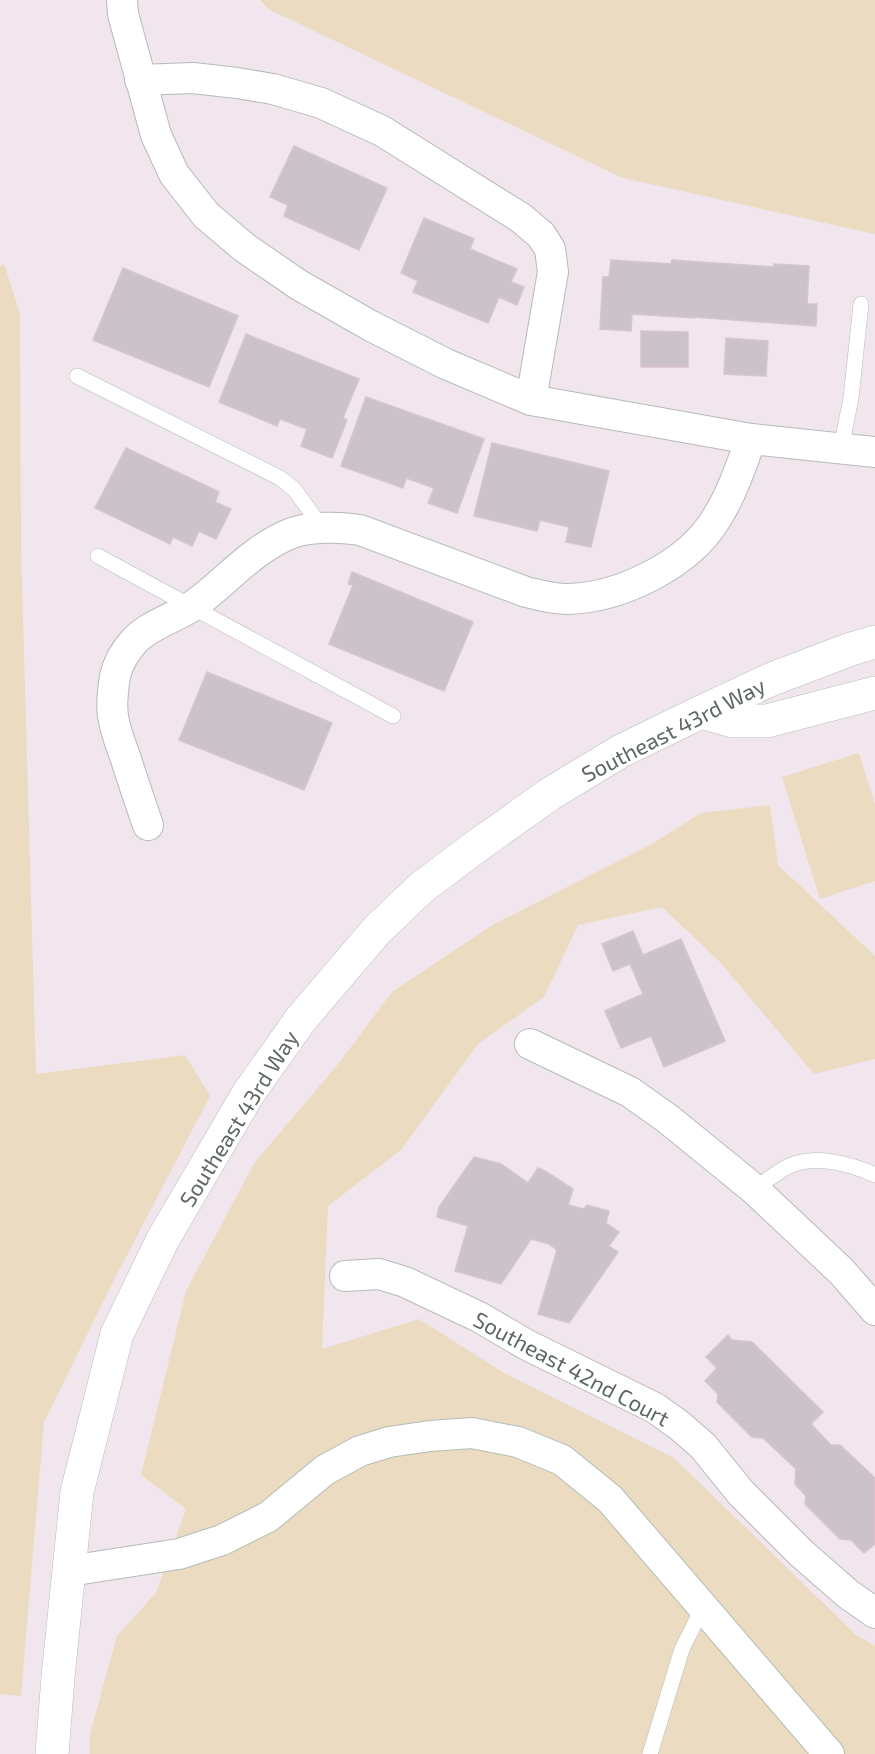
<svg xmlns="http://www.w3.org/2000/svg" width="875" height="1754" font-family="'Exo 2',sans-serif">
  <style>
    .green { fill: #eadbc1 }
    .building { fill: #ccc3c9; stroke: #d6c4d1; stroke-width: 1.5 }
    .lines { fill: none; stroke-linecap: round; stroke-linejoin: round }
    .service-casing { stroke: #b4bcb6; stroke-width: 16 }
    .minor-casing { stroke: #b4bcb6; stroke-width: 32 }
    .secondary-casing { stroke: #b5bfb7; stroke-width: 34 }
    .service { stroke: #fff; stroke-width: 15 }
    .minor { stroke: #fff; stroke-width: 30 }
    .secondary { stroke: #fff; stroke-width: 33 }
    .labels { text-anchor: middle; dominant-baseline: central; stroke-width: 5; stroke-linejoin: round; paint-order: stroke }
    .street-label { font-size: 22px; fill: #5e6860; stroke: #fff }
  </style>
  <rect width="100%" height="100%" fill="#f1e6ed"/>
  <g class="green">
    <path d="M260 0H875V234L623 178 270 10Z"/>
    <path d="M4 264 20 314 21 548 36 1074 185 1055 210 1096 113 1282 44 1422 21 1696 0 1694V266Z"/>
    <path d="M859 753 875 805V881L820 899 782 777Z"/>
    <path d="M770 805 778 865 875 956V1059L814 1074 720 962 662 907 578 925 544 997 478 1044 401 1150 328 1206 322 1349 419 1319 504 1373 674 1458 855 1634 875 1646V1754H90V1734L117 1636 156 1593 186 1509 141 1475 186 1291 255 1162 339 1063 392 992 494 924 650 845 701 813Z"/>
  </g>
  <g class="building">
    <path d="M294 146 387 188 359 250 284 216 288 205 270 197Z"/>
    <path d="M424 218 474 239 470 249 517 269 511 282 524 287 517 305 499 297 488 323 413 292 418 281 401 273Z"/>
    <path d="M611 260 671 264 672 260 774 267V264L809 266 807 304H817L816 326 695 317V318L632 314 631 331 600 329 603 277H609Z"/>
    <path d="M123 268 238 316 209 387 93 340Z"/>
    <path d="M641 331 688 332V367H641Z"/>
    <path d="M246 334 359 379 343 418 347 420 332 458 301 446 307 429 280 419 277 426 219 402Z"/>
    <path d="M726 338 768 341 766 376 724 374Z"/>
    <path d="M366 397 484 439 457 513 428 503 434 488 406 478 403 488 341 466Z"/>
    <path d="M492 443 609 471 591 547 566 542 569 527 540 520 537 531 474 516Z"/>
    <path d="M126 448 219 492 215 502 231 509 216 539 199 531 192 546 173 537 170 544 95 508Z"/>
    <path d="M352 572 473 622 444 691 329 644 353 585 348 584Z"/>
    <path d="M207 672 332 723 304 790 179 740Z"/>
    <path d="M633 931 643 955 681 939 725 1041 664 1067 651 1036 621 1048 605 1011 643 994 630 964 613 971 602 944Z"/>
    <path d="M474 1157 501 1164 528 1183 538 1168 545 1171 573 1189 568 1205 584 1209 587 1205 609 1211 606 1223 619 1232 609 1246 618 1252 569 1323 538 1314 557 1250 549 1244 531 1239 501 1284 455 1271 468 1226 437 1217 439 1207Z"/>
    <path d="M728 1335 732 1340 752 1342 823 1412 811 1424 831 1445H840L875 1478V1544L864 1553 851 1540 840 1539 805 1504 806 1496 795 1484 796 1469 763 1438 752 1437 717 1402 718 1394 705 1381 717 1368 706 1357Z"/>
  </g>
  <g class="lines">
    <g class="service-casing">
      <g id="service">
        <path d="M77 376 280 478 294 489 323 529"/>
        <path d="M841 448 851 398 861 304"/>
        <path d="M98 556 393 716"/>
        <path d="M754 1189C765 1182 777 1172 789 1166 815 1154 851 1164 875 1175"/>
        <path d="M650 1754 682 1649 703 1607"/>
      </g>
    </g>
    <g class="minor-casing">
      <g id="minor">
        <path d="M122 0 123 14 156 135 174 174 206 215 245 248 299 285 371 326 446 364 531 400 751 439 875 452"/>
        <path d="M140 80 193 78 237 83 273 89 321 103 382 131 521 218 541 235 550 249 553 272 531 400"/>
        <path d="M148 825C140 802 132 779 125 756 120 743 115 730 113 716 111 703 113 689 115 676 118 663 126 650 135 640 151 624 175 618 194 605 227 581 253 548 292 533 311 526 340 527 360 530L526 592C539 595 553 599 567 599 620 598 688 565 716 519 732 494 741 466 751 439"/>
        <path d="M530 1044 630 1092 668 1119 754 1189 842 1272 875 1310"/>
        <path d="M345 1276 379 1274 405 1282 479 1317 527 1345 655 1408 680 1426 703 1446 741 1493 801 1553 848 1594 875 1613"/>
        <path d="M69 1571 179 1554 222 1540 268 1517 325 1470 360 1451 389 1442 430 1436 472 1433 518 1442 562 1460 610 1499 829 1754"/>
      </g>
    </g>
    <g class="secondary-casing">
      <g id="secondary">
        <path d="M701 712 732 721H767L875 693"/>
        <path d="M52 1754 58 1677 77 1492 117 1334 163 1239 248 1094 301 1019 377 930 421 888 474 848 550 794 621 751 701 712 772 679 851 649 875 642"/>
      </g>
    </g>
    <use href="#service" class="service"/>
    <use href="#minor" class="minor"/>
    <use href="#secondary" class="secondary"/>
  </g>
  <g class="labels">
    <g class="street-label">
      <text transform="translate(673 729) rotate(-27)">Southeast 43rd Way</text>
      <text transform="translate(238 1118) rotate(-58)">Southeast 43rd Way</text>
      <text transform="translate(572 1368) rotate(28)">Southeast 42nd Court</text>
    </g>
  </g>
</svg>
